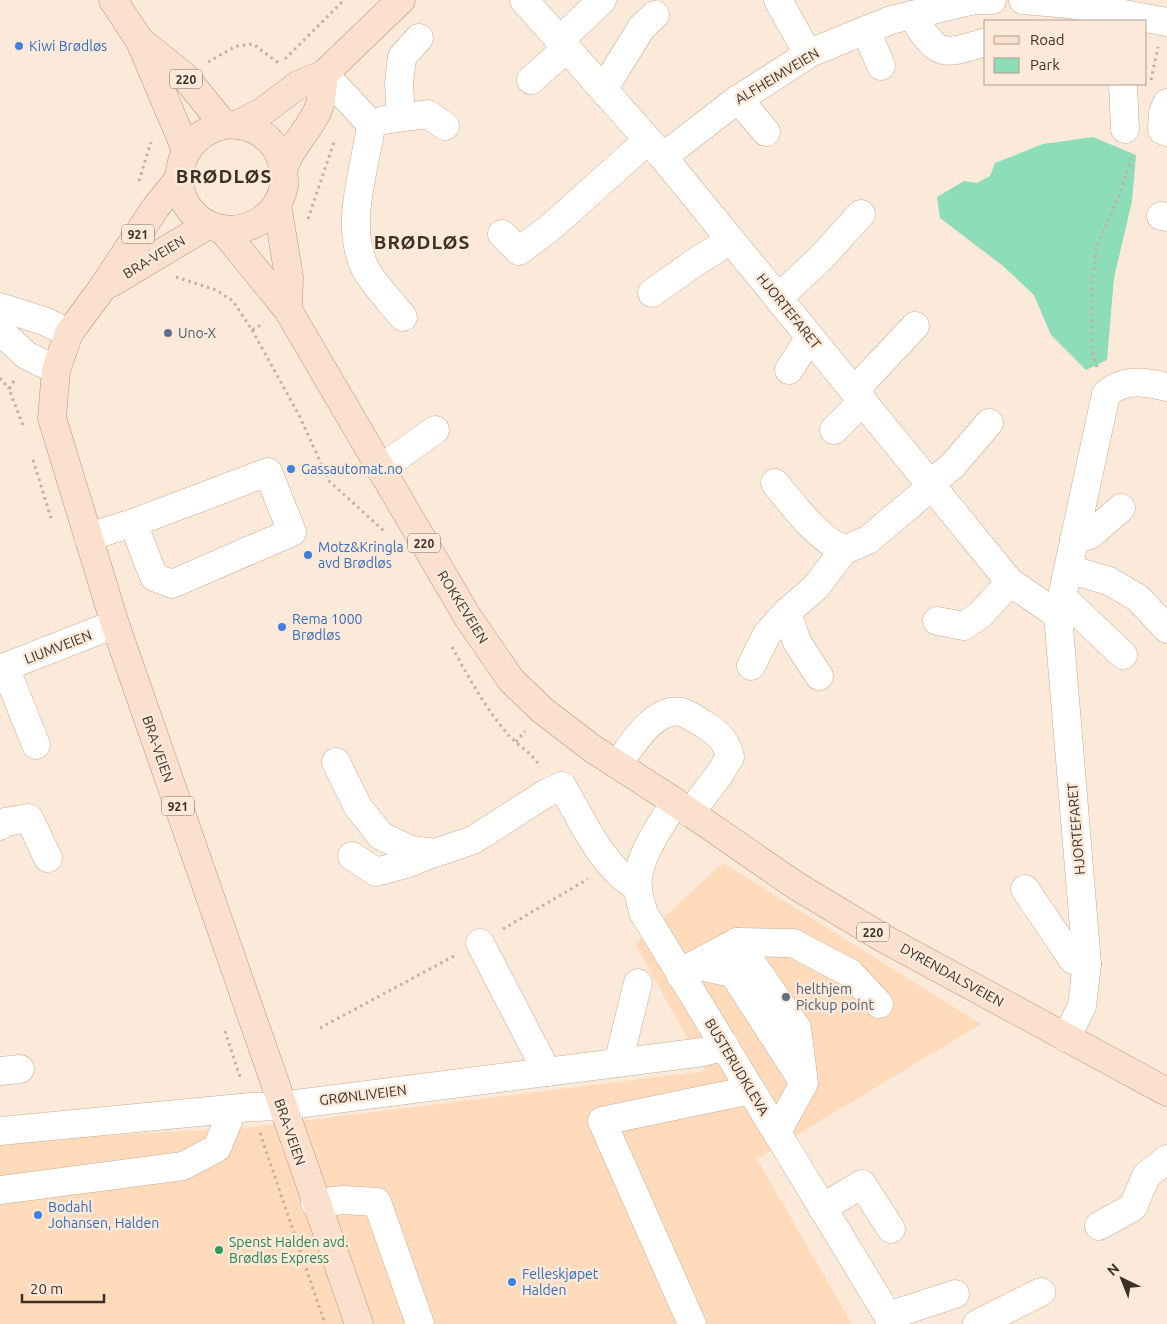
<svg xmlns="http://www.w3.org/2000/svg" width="1167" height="1324" font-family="Ubuntu,sans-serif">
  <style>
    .built { fill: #ffdabb }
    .green { fill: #8cddb8 }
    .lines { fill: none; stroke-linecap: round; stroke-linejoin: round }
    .minor-casing { stroke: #c8ab93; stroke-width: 29 }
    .major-casing { stroke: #b7957e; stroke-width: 29 }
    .path { stroke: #c2b1a3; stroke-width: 3; stroke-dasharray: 2.5 4; stroke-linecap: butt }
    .minor { stroke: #fff; stroke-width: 28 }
    .major { stroke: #fbe0ce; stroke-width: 28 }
    .shop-dot { fill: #3f7fe0; stroke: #fbe9d9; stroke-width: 2 }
    .service-dot { fill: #5c6f8a; stroke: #fbe9d9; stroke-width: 2 }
    .leisure-dot { fill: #2e9e5b; stroke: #fbe9d9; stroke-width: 2 }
    .labels { text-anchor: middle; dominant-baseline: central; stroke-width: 5; stroke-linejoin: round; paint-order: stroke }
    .shield { fill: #fbe9d9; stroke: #75685c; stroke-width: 1 }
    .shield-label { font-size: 12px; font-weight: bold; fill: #3c3026 }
    .shop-label { font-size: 14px; fill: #366cbe; stroke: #fbe9d9; text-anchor: start }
    .street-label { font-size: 14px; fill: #3c3026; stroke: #fbe9d9 }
    .service-label { font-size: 14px; fill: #4e5e75; stroke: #fbe9d9; text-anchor: start }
    .leisure-label { font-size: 14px; fill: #27864d; stroke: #fbe9d9; text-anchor: start }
    .district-label { font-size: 19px; font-weight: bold; letter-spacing: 1px; fill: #3c3026; stroke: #fbe9d9 }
  </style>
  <rect width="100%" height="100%" fill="#fbe9d9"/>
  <path class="built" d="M723 863 981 1024 757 1159 852 1324H0V1141L243 1128 706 1071 635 944Z"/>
  <path class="green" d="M1093 137 1136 155 1132 201 1114 278 1107 360 1086 370 1051 335 1034 295 1003 266 940 218 937 197 964 181 977 183 990 176 995 163 1043 144Z"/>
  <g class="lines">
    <g class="minor-casing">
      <g id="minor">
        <path d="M524 0 663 157 1010 582 1058 615 1106 394C1124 378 1145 382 1167 387"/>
        <path d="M778 0 808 54"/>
        <path d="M1023 0 1069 4 1167 22"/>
        <path d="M912 15C937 57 941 56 986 42"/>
        <path d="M866 30 881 66"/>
        <path d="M560 40 602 0"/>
        <path d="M324 74 370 123V132C363 176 345 226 365 268 374 285 391 302 403 317"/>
        <path d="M531 80 567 48"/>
        <path d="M1123 84 1125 129"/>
        <path d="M603 90 642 27 655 15"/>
        <path d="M738 99 766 132"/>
        <path d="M1167 103 1163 113 1162 130 1167 132"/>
        <path d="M401 117 399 83 402 57 419 38"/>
        <path d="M384 120 428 114 445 126"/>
        <path d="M663 157 734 102 812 52 891 20 975 0H992"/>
        <path d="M1161 216 1167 217"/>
        <path d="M502 234 519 251 551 227 648 140"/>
        <path d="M652 293 694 263 731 240"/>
        <path d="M778 298 821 258 861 214"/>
        <path d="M0 307 44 321 69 333"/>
        <path d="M0 331 26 355 56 370"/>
        <path d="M789 370 810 337"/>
        <path d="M854 391 915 326"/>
        <path d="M834 430 863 401"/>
        <path d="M380 469 435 430"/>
        <path d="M775 483C795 507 815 536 844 550L868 540 932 486"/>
        <path d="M930 484 953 465 989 423"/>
        <path d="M88 537 133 523 268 472 292 532 172 584 154 577 133 523"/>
        <path d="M1074 540 1090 535 1121 508"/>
        <path d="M1068 569 1109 581 1138 598 1167 629"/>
        <path d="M1062 597 1123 655"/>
        <path d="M787 612 797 642 819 676"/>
        <path d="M1058 615 1087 964 1082 1006 1066 1038"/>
        <path d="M937 621 964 626 981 614 1010 582"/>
        <path d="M751 666 767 634 787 612 816 587 844 550"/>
        <path d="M5 667 36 745"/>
        <path d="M0 669 115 624"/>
        <path d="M336 762 358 807 381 836 411 850 435 853 473 840 545 794 562 786C583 821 601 866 637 887"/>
        <path d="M618 764C630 747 655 706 681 712 689 714 698 721 705 725 719 733 727 742 730 757L719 775 690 813"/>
        <path d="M675 802C662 823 634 862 638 888 638 896 642 904 643 912L893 1324"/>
        <path d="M0 826 5 822 29 818 48 858"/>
        <path d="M352 856 376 872 406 864 434 853"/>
        <path d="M1025 889 1073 960 1087 964"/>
        <path d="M737 942 793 943 850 973 879 1004"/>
        <path d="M480 943 547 1072"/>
        <path d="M694 965 737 942 797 1028 803 1076"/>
        <path d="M680 975 694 965 733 973 804 1083 777 1132"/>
        <path d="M618 1063 638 983"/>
        <path d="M0 1071 20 1069"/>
        <path d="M0 1131 251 1107 281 1106 703 1052 725 1046"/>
        <path d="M0 1190 183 1166 217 1148 233 1109"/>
        <path d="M315 1203 343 1200 377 1202 420 1324"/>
        <path d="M822 1208 862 1184 891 1229"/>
        <path d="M1099 1226 1133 1207 1146 1176 1167 1159"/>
        <path d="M888 1316 955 1294"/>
        <path d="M692 1324 602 1121 751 1090"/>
        <path d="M977 1324 1041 1292"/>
      </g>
    </g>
    <g class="major-casing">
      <g id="major">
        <path d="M113 0 140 41 186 150"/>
        <path d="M143 43 185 77 224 125"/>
        <path d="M237 125 262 112 298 85 324 74 401 0"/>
        <path d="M284 168C281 161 279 152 275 147 239 99 168 135 181 192 185 208 199 222 214 227 243 237 278 218 284 186 285 180 282 173 284 167 291 145 313 127 320 104 322 95 323 84 324 74"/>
        <path d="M178 180 156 207 101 290 69 333 56 370 52 418 115 624 359 1324"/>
        <path d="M277 204 289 277 288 310"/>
        <path d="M222 229 288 310 467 616 511 680 542 710 593 749 675 802 795 885 883 938 1167 1092"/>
        <path d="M111 283 208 225"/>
      </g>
    </g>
    <g class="path">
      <path d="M285 59 344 0"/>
      <path d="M208 62 236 46 253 44 280 64"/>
      <path d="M1151 80 1158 47"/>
      <path d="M139 181 151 142"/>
      <path d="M308 219 334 142"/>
      <path d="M176 277 216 290 233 301 252 330 264 323"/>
      <path d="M252 330 299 415 329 481 384 531"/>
      <path d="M1097 367 1093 356 1091 296 1096 249 1119 195 1132 156"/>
      <path d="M0 378 9 389"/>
      <path d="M14 381 9 389 24 428"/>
      <path d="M33 460 51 518"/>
      <path d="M452 647C468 676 484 706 506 732 516 745 532 752 540 767"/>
      <path d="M516 742 525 731"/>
      <path d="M503 929 588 879"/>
      <path d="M320 1028 456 955"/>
      <path d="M225 1031 241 1080"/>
      <path d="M260 1133 325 1324"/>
    </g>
    <use href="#minor" class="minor"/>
    <use href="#major" class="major"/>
  </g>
  <g class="shop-dot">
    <circle cx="19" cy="46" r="5"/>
    <circle cx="291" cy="469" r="5"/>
    <circle cx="308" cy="555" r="5"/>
    <circle cx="282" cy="627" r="5"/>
    <circle cx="38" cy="1215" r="5"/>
    <circle cx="512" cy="1282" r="5"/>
  </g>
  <g class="service-dot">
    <circle cx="168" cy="333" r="5"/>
    <circle cx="786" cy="997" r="5"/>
  </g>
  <circle class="leisure-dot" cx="219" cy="1250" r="5"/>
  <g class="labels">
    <g class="shield">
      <rect x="170" y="69.5" width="32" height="19" rx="4"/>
      <rect x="122" y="224.5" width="32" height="19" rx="4"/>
      <rect x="408" y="533.5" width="32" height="19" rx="4"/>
      <rect x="162" y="796.5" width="32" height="19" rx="4"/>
      <rect x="857" y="922.5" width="32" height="19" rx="4"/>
    </g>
    <g class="shield-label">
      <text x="186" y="79">220</text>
      <text x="138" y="234">921</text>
      <text x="424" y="543">220</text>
      <text x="178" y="806">921</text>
      <text x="873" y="932">220</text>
    </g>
    <g class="shop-label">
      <text x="29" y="46">Kiwi Brødløs</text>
      <text x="301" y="469">Gassautomat.no</text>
      <text x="318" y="547">Motz&amp;Kringla<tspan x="318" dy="16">avd Brødløs</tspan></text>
      <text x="292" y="619">Rema 1000<tspan x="292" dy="16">Brødløs</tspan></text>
      <text x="48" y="1207">Bodahl<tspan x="48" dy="16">Johansen, Halden</tspan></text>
      <text x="522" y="1274">Felleskjøpet<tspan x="522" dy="16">Halden</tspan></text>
    </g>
    <g class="street-label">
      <text transform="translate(777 76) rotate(-31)">ALFHEIMVEIEN</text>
      <text transform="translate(154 257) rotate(-31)">BRA-VEIEN</text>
      <text transform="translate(789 311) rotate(51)">HJORTEFARET</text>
      <text transform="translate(463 607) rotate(58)">ROKKEVEIEN</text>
      <text transform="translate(58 647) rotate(-21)">LIUMVEIEN</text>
      <text transform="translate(158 749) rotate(71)">BRA-VEIEN</text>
      <text transform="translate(1076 829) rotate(-95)">HJORTEFARET</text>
      <text transform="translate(952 975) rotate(29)">DYRENDALSVEIEN</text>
      <text transform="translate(737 1067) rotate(59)">BUSTERUDKLEVA</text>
      <text transform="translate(363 1095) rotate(-7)">GRØNLIVEIEN</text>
      <text transform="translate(290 1132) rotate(71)">BRA-VEIEN</text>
    </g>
    <g class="service-label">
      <text x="178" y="333">Uno-X</text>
      <text x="796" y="989">helthjem<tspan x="796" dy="16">Pickup point</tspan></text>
    </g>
    <g class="leisure-label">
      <text x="229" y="1242">Spenst Halden avd.<tspan x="229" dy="16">Brødløs Express</tspan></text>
    </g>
    <g class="district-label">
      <text x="224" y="176">BRØDLØS</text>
      <text x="422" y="242">BRØDLØS</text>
    </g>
  </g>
  <rect x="984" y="20" width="162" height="65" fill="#fbe9d9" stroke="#af9f91"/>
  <rect x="994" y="36" width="25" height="8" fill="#fbe0ce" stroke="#af9f91"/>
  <text x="1030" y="45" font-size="15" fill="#3c3026">Road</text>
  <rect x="994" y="58" width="25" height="15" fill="#8cddb8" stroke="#af9f91"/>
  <text x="1030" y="70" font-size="15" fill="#3c3026">Park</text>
  <g transform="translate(1122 1279) rotate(317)" stroke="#fbe9d9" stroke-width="4" paint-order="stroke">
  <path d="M0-4L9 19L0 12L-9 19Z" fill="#3c3026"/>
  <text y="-8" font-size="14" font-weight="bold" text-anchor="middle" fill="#3c3026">N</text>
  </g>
  <path d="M22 1294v8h82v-8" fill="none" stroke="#3c3026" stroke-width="2.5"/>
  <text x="30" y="1294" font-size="15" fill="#3c3026" stroke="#fbe9d9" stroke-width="4" paint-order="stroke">20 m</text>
</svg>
